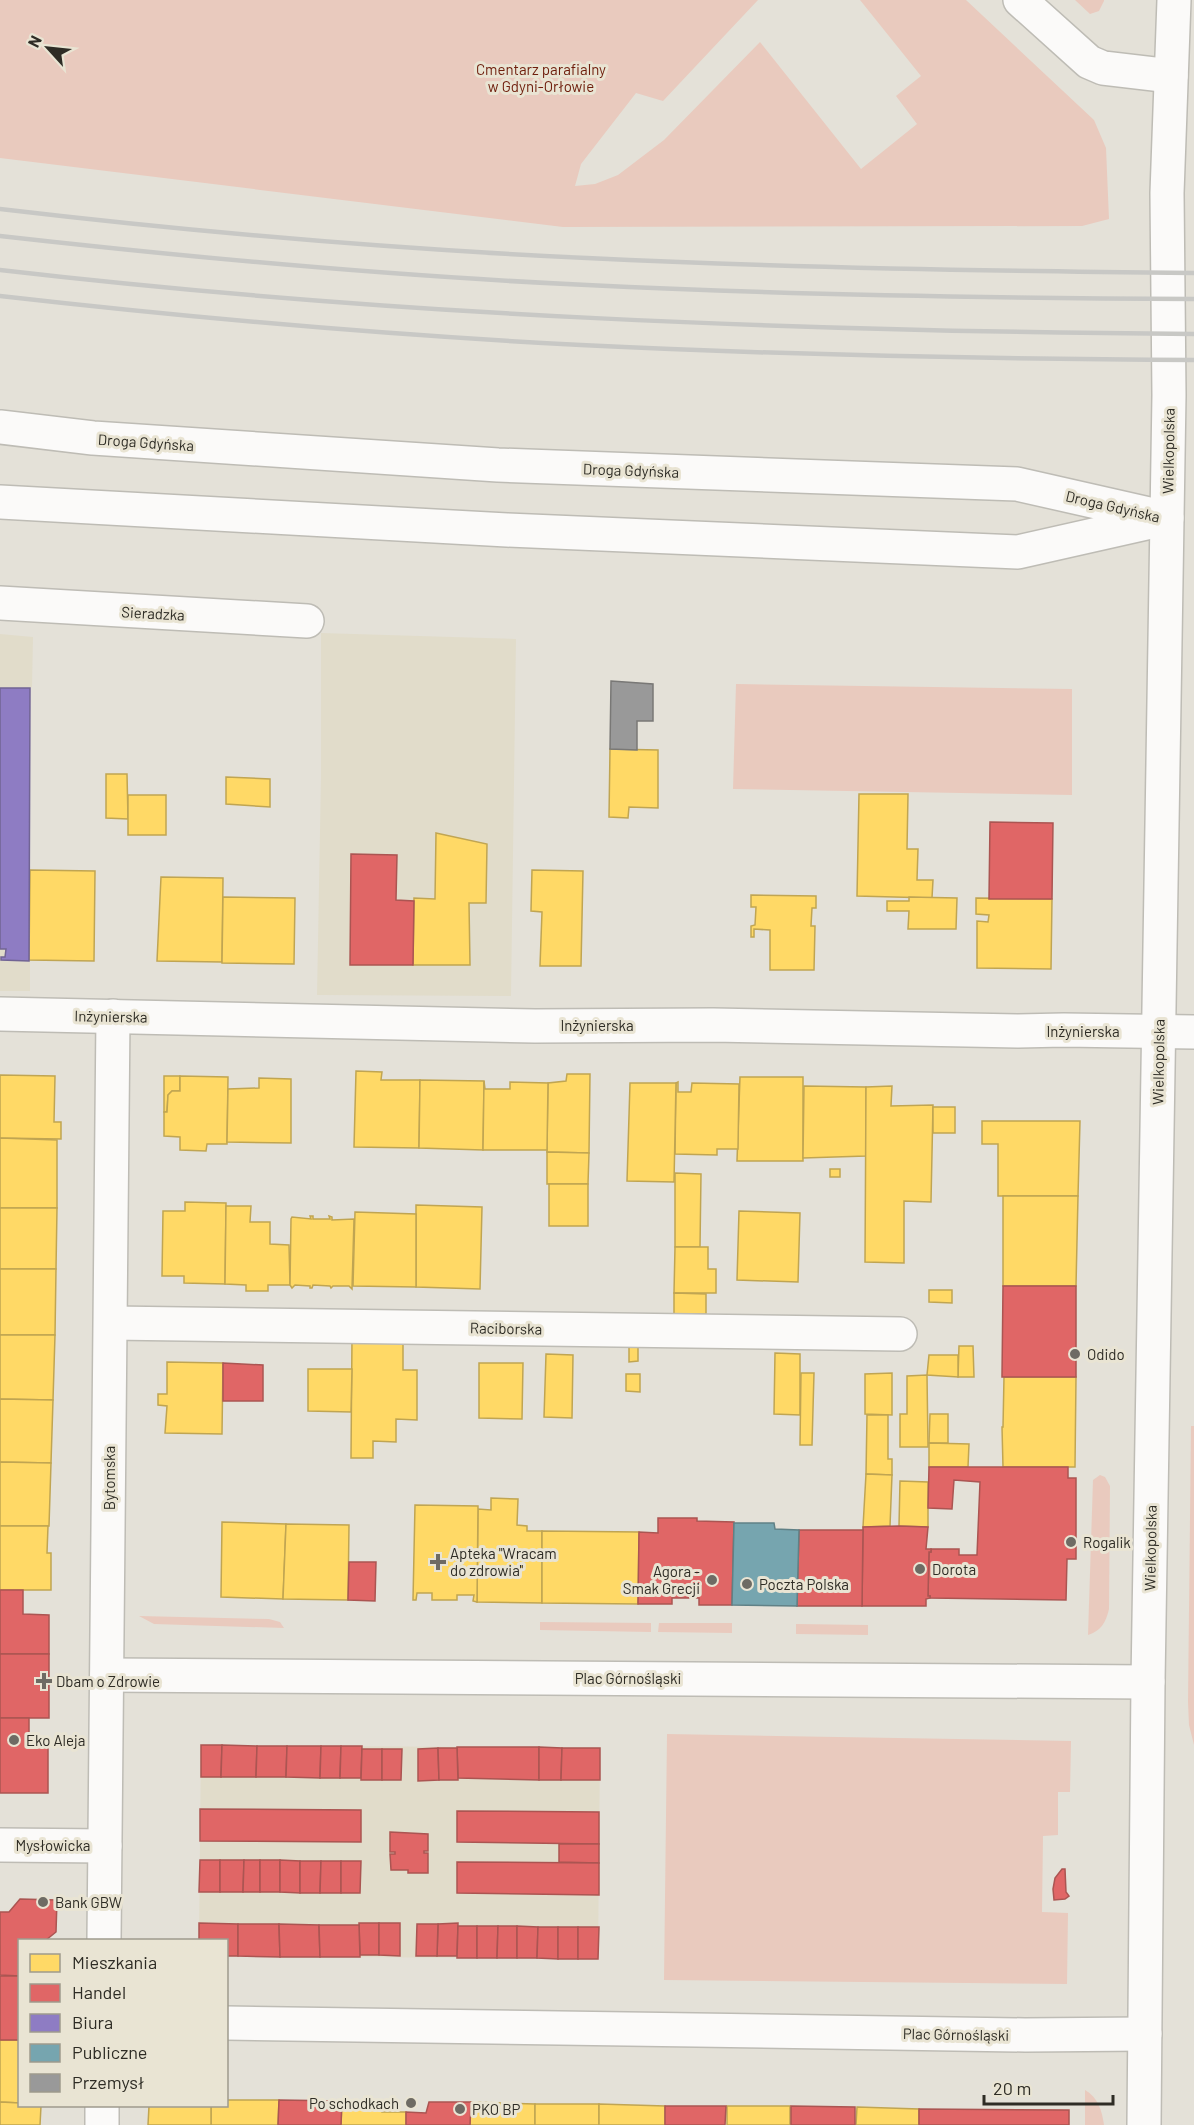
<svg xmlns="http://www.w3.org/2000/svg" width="1194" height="2125" font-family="Barlow,sans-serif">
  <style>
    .built { fill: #e1dcca }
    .green { fill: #e9cabe }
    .homes { fill: #ffd966; stroke: #c0a552; stroke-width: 1.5 }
    .shops { fill: #e06666; stroke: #ab5552; stroke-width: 1.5 }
    .offices { fill: #8e7cc3; stroke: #716494; stroke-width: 1.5 }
    .public { fill: #76a5af; stroke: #608186; stroke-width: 1.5 }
    .industry { fill: #999; stroke: #797876; stroke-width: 1.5 }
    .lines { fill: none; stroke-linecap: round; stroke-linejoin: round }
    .minor-casing { stroke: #bebcb5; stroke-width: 36 }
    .primary-casing { stroke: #bebcb5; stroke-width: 36 }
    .minor { stroke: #fbfaf9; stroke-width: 33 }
    .primary { stroke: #fbfaf9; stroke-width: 33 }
    .rail { stroke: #c8c8c5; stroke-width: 4.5 }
    .poi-dot { fill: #6e6b64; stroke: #e9e4d3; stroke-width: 2 }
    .labels { text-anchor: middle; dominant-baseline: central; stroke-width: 6; stroke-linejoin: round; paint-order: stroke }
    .park-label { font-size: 15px; fill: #6e1d0b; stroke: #e9e4d3 }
    .street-label { font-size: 15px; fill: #2e2c25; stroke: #e9e4d3 }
    .poi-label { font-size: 15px; fill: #2e2c25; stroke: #e9e4d3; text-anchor: start }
  </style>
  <rect width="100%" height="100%" fill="#e4e1d8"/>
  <g class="built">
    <path d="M321 633 516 639 511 996 317 995 321 778Z"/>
    <path d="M0 634 33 637 32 687 30 688V991H0Z"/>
    <path d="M201 1745 600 1748 598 1959 227 1956 226 1940H199Z"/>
  </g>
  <g class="green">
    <path d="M0 0H758L663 101 636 93 581 164 575 186 595 184 618 175 664 140 760 42 861 169 917 124 896 96 921 76 860 0H966L1094 120 1106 148 1109 219 1082 226 563 227 0 158Z"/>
    <path d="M1075 0H1104V1L1099 11 1090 14Z"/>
    <path d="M736 684 1072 689V795L733 789Z"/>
    <path d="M1191 1426H1194V1745L1189 1725 1188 1702Z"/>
    <path d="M1100 1475 1105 1477 1110 1486 1109 1609C1106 1622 1101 1631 1088 1635L1093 1480Z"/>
    <path d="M139 1616 269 1619 280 1622 284 1628 154 1624Z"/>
    <path d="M540 1622 651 1623V1632L540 1630Z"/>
    <path d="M659 1623H732V1633L658 1632Z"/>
    <path d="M796 1624 868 1625V1635L796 1634Z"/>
    <path d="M667 1734 1071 1741 1070 1792H1058V1835L1043 1836 1042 1912 1068 1913 1067 1984 664 1980Z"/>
    <path d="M1085 2090C1098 2097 1102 2111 1104 2125H1085Z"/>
  </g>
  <g class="homes">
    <path d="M610 749 658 750V808L629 807 628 818 609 817Z"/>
    <path d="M106 774H127L128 819 106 818Z"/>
    <path d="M226 777 270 779V807L226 804Z"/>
    <path d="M859 794H908L907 849H918L917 880H933L932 898 857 896Z"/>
    <rect x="128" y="795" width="38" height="40"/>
    <path d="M436 833 487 844 486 903H469L470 965H413L414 898 435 899Z"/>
    <path d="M30 870 95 871 94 961 29 960Z"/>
    <path d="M532 870 583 871 581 966H540L542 912 531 911Z"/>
    <path d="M161 877 223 878 222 962 157 961Z"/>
    <path d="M751 895 816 896V908H812L811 926H815L814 970H770V930L754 929V937H751V926L755 925 756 907H751Z"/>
    <path d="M223 897 295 898 294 964 222 963Z"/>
    <path d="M909 897 957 898 956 929H908L909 911H887V901H909Z"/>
    <path d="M976 898 1052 899 1051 969 977 968V921L988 922 989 915 976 914Z"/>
    <path d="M356 1071 382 1072 381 1080H420L419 1148 354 1147Z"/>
    <path d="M567 1074H590L589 1153 547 1152 548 1083 566 1081Z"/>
    <path d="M0 1075 55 1076 54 1122H61V1139L0 1138Z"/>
    <path d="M164 1076H180V1091H172L168 1095 167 1112H164Z"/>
    <path d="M180 1076 228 1077 227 1144H207L206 1151 180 1150V1137L164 1136V1112H167L168 1095 172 1091H180Z"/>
    <path d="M740 1077H803V1161H737Z"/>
    <path d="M259 1078 291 1079V1143L227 1142 228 1089 259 1088Z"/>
    <path d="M420 1080 484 1081 483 1150 419 1148Z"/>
    <path d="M484 1081 485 1089H510V1082L548 1083 547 1150H483Z"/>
    <path d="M678 1082V1092H691L692 1083 739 1084 738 1149H717V1155L675 1154 676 1083Z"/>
    <path d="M630 1083H676L674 1182 627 1181Z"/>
    <path d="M804 1086 866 1087V1156L803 1158Z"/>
    <path d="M892 1086 891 1106 933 1105 931 1202 904 1201V1263L865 1262 866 1087Z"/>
    <rect x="933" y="1107" width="22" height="26"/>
    <path d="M982 1121H1080L1078 1196H998V1144H982Z"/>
    <path d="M0 1138 57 1140V1208H0Z"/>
    <path d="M547 1152 589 1153 588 1184H547Z"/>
    <rect x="830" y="1169" width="10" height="8"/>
    <path d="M675 1173 701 1174 700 1247H675Z"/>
    <rect x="549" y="1184" width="39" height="42"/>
    <path d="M1003 1196H1078L1076 1286H1003Z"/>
    <path d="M185 1202 226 1203 225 1284 184 1283V1276H162L163 1211H185Z"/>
    <path d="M416 1205 482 1207 480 1289 416 1287Z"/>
    <path d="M226 1206H251L250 1222H270V1244L289 1245 290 1285H268V1291H246V1285L225 1284Z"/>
    <path d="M0 1208H57L56 1269H0Z"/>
    <path d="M739 1211 800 1213 798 1282 737 1280Z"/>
    <path d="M355 1212 416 1214V1287L353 1286Z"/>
    <path d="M310 1216H313V1219H330L329 1216 332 1217V1220L354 1219 352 1289 349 1286H333L331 1288 330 1286 313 1285 312 1288H310V1286L295 1285 292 1288 290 1285 291 1219 292 1217 311 1219Z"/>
    <path d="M675 1247H708V1269H716V1293H674Z"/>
    <path d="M0 1269H56L55 1335H0Z"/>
    <path d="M929 1290H952V1303L929 1302Z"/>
    <path d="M674 1293 706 1294V1314H674Z"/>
    <path d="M0 1335H55L53 1400 0 1399Z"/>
    <path d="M352 1338 403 1339V1370H417V1420L396 1419V1442L373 1441V1458H351Z"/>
    <path d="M638 1345V1361L629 1362V1346Z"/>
    <path d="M959 1346H973L974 1377H958Z"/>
    <path d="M775 1353 800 1354V1415L774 1414Z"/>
    <path d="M546 1354 573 1355 572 1418 544 1417Z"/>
    <path d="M929 1355H958V1377L927 1375Z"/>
    <path d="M167 1362 223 1363 222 1434 165 1433 167 1406 158 1405V1394H167Z"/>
    <path d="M479 1363H523L522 1419 479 1418Z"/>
    <path d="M308 1369H352L351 1412 308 1411Z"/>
    <path d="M801 1373H814L812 1445H800Z"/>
    <path d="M892 1373V1415L865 1414V1374Z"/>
    <path d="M626 1374H640V1392L626 1391Z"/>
    <path d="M927 1375 928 1447H900V1414H907V1376Z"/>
    <path d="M1004 1377H1076L1075 1467H1003L1002 1427H1003Z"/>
    <path d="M0 1399 53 1400 51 1463 0 1462Z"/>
    <path d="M930 1414H948V1443H929Z"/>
    <path d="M867 1415H888V1459H892V1475L866 1474Z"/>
    <path d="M929 1443 969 1444 968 1467H929Z"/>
    <path d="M0 1462 51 1463 49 1526H0Z"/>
    <path d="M866 1474 892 1475 890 1526 863 1527Z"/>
    <path d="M900 1481 928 1482V1527L899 1526Z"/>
    <path d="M491 1498 518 1499 517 1525 527 1526V1531H542V1603L477 1602 478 1509 491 1510Z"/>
    <path d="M415 1505 478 1506 477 1602 473 1601 474 1595H457V1600H432V1593H417L416 1600H413Z"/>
    <path d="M222 1522 286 1524 283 1599 221 1597Z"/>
    <path d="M286 1524 349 1525 348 1600 283 1599Z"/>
    <path d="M0 1526H48L47 1553H51V1590H0Z"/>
    <path d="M542 1531 639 1532 638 1604 542 1603Z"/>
    <path d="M0 2040H20V2103L0 2102Z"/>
    <path d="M226 2100H279L278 2125H211V2106H226Z"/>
    <path d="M342 2101 382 2103V2112H406V2125H341Z"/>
    <path d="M0 2102 20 2103V2106H41L40 2125H0Z"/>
    <path d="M471 2102 535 2104V2125H470Z"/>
    <rect x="535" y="2104" width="64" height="21"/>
    <path d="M599 2104 665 2106V2125H599Z"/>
    <path d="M149 2106H211V2125H148Z"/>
    <rect x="727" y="2106" width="63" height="19"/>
    <path d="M857 2107 919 2109V2125H856Z"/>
  </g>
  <g class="shops">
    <path d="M990 822 1053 823 1052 899H989Z"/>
    <path d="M351 854 397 855 396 900 414 901 413 965H350Z"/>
    <path d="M1003 1286H1076V1377H1002Z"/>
    <path d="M223 1363 263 1365V1401H223Z"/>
    <path d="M929 1467H1068V1478H1076V1559H1067L1066 1600 930 1598V1596H928L929 1552H931V1549H959V1555H977L980 1482 954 1480 952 1509 928 1508Z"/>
    <path d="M658 1518H697V1521L734 1522 732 1605H699V1598H672V1604H638L639 1532 658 1533Z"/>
    <path d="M899 1526 928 1527 926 1549H931V1552H929L928 1596H930V1598L926 1599V1606H862L863 1527Z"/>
    <path d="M799 1530H863L862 1606H797Z"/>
    <path d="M349 1562H376L375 1601 348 1600Z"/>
    <path d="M0 1590H23V1614L49 1615V1654H0Z"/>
    <rect x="0" y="1654" width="49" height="64"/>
    <path d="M0 1718H29V1745H48V1793H0Z"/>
    <path d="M201 1745H222L221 1777H201Z"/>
    <path d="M222 1745 257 1746 256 1777H221Z"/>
    <path d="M257 1746H287L286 1777H256Z"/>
    <path d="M287 1746H321L320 1778 286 1777Z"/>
    <path d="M321 1746H341L340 1778H320Z"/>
    <path d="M341 1746H362L361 1778H340Z"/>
    <path d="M457 1747H539V1780L458 1778Z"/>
    <path d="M539 1747 562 1748 561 1780H539Z"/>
    <path d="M438 1748 439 1780 418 1781V1749Z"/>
    <path d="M438 1748H457L458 1780H439Z"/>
    <path d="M562 1748H600V1780H561Z"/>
    <path d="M362 1749H382V1780H361Z"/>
    <path d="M382 1749H402L401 1780H382Z"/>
    <path d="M200 1809 361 1810V1842L200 1841Z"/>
    <path d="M457 1811 599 1812V1844L457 1842Z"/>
    <path d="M390 1832 428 1834V1851H424V1853H428V1873H408V1870H391L390 1854H395V1852H390Z"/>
    <path d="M559 1844H599V1863L559 1862Z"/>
    <path d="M200 1860H220V1892H199Z"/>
    <path d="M220 1860H244L243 1892H220Z"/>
    <path d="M244 1860H260V1892H243Z"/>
    <rect x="260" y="1860" width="20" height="32"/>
    <path d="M280 1860 300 1861V1893L280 1892Z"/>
    <path d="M300 1861H321L320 1893H300Z"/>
    <path d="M321 1861H341V1893H320Z"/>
    <path d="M341 1861H361L360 1893H341Z"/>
    <path d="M457 1862 599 1863V1895L457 1893Z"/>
    <path d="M1062 1869H1065L1066 1892 1069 1896 1065 1899 1054 1900 1053 1889 1055 1878Z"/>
    <path d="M20 1899 57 1900 56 1932 46 1940H20V1976L0 1975V1912H9Z"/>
    <path d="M199 1923 238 1924V1956H226V1940H199Z"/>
    <path d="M359 1923H379V1955H360Z"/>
    <path d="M379 1923H400V1956L379 1955Z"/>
    <path d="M458 1923 457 1956H437L438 1924Z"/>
    <path d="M238 1924H279L280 1957 238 1956Z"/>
    <path d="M279 1924 319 1925 320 1957H280Z"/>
    <path d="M417 1924H438L437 1956H416Z"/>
    <path d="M319 1925H359L360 1957H320Z"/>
    <path d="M458 1926H477V1958H457Z"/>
    <path d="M477 1926H498L497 1958H477Z"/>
    <path d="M498 1926H517V1958H497Z"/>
    <path d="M517 1926 538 1927 537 1958H517Z"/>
    <path d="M538 1927H558V1959L537 1958Z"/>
    <rect x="558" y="1927" width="20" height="32"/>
    <path d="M578 1927H599L598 1959H578Z"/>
    <rect x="0" y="1976" width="20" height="64"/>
    <path d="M279 2100 342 2101 341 2125H278Z"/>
    <path d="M429 2102H471L470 2125H406V2112L426 2113Z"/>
    <path d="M665 2106H726L725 2125H665Z"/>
    <path d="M791 2106 855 2107V2125H791Z"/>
    <path d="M919 2109 1069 2110V2125H919Z"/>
  </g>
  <path class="offices" d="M0 688H30L29 961 1 960V957H5L6 949H0Z"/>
  <path class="public" d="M734 1523H774L775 1529 799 1530 797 1606 732 1605Z"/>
  <path class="industry" d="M611 681 653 684V721H637V750L610 749Z"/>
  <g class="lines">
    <g class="minor-casing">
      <g id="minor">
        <path d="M1020 0 1089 62 1103 68 1171 76"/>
        <path d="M0 603 307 621"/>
        <path d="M0 1014 535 1026 713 1025 1018 1031 1064 1030 1194 1032"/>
        <path d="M111 1323 900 1334"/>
        <path d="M107 1675 1148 1682"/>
        <path d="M0 1845 105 1846"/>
        <path d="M104 1940 113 1016"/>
        <path d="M226 2023 1025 2035 1145 2034"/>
        <path d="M102 2125V2106"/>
      </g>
    </g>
    <g class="primary-casing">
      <g id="primary">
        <path d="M0 427 93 438 498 465 1017 484 1167 518"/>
        <path d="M0 502 507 530 1018 552 1160 520"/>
        <path d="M1144 2125 1148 1682 1167 518 1169 395 1167 193 1174 0"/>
      </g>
    </g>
    <use href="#minor" class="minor"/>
    <use href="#primary" class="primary"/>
    <g class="rail">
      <path d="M0 209C195 232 391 249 587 258 789 268 992 271 1194 273"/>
      <path d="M0 236C195 258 391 276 587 285 789 295 992 298 1194 299"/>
      <path d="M0 270C396 316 795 331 1194 334"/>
      <path d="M0 296C193 318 387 335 581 345 785 355 990 359 1194 360"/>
    </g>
  </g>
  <g class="poi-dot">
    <circle cx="1075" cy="1354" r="6"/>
    <circle cx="1071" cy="1542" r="6"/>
    <path d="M435 1553h6v6h6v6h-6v6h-6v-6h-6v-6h6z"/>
    <circle cx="920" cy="1569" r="6"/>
    <circle cx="712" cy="1580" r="6"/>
    <circle cx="747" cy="1584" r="6"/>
    <path d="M41 1672h6v6h6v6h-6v6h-6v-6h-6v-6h6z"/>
    <circle cx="14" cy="1740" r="6"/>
    <circle cx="43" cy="1902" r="6"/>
    <circle cx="411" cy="2103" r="6"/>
    <circle cx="460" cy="2109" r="6"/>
  </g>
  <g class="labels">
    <g class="park-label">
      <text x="541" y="69">Cmentarz parafialny<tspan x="541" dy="17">w Gdyni-Orłowie</tspan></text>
    </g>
    <g class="street-label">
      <text transform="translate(146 442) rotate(4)">Droga Gdyńska</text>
      <text transform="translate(1168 451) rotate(-89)">Wielkopolska</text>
      <text transform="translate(631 470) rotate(2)">Droga Gdyńska</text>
      <text transform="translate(1113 506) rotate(13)">Droga Gdyńska</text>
      <text transform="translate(153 613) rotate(3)">Sieradzka</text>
      <text transform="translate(111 1016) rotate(1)">Inżynierska</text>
      <text x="597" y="1025">Inżynierska</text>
      <text x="1083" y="1031">Inżynierska</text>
      <text transform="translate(1158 1062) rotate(-89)">Wielkopolska</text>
      <text transform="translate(506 1328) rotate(1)">Raciborska</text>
      <text transform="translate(109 1478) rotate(-90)">Bytomska</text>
      <text transform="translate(1150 1548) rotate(-89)">Wielkopolska</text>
      <text x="628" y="1678">Plac Górnośląski</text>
      <text x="53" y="1845">Mysłowicka</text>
      <text transform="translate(956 2034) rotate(1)">Plac Górnośląski</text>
    </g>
    <g class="poi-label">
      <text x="1087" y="1354">Odido</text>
      <text x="1083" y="1542">Rogalik</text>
      <text x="450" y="1553">Apteka ''Wracam<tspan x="450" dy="17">do zdrowia''</tspan></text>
      <text x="932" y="1569">Dorota</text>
      <text x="700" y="1571" text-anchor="end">Agora -<tspan x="700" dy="17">Smak Grecji</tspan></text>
      <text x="759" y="1584">Poczta Polska</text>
      <text x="56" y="1681">Dbam o Zdrowie</text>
      <text x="26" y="1740">Eko Aleja</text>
      <text x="55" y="1902">Bank GBW</text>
      <text x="399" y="2103" text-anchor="end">Po schodkach</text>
      <text x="472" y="2109">PKO BP</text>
    </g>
  </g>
  <rect x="18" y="1939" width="210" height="168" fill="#e9e4d3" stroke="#9e9a8d" stroke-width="1.5"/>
  <rect x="30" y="1954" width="30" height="18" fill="#ffd966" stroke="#9e9a8d" stroke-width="1.5"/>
  <text x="72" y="1969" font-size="18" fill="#2e2c25">Mieszkania</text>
  <rect x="30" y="1984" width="30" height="18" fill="#e06666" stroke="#9e9a8d" stroke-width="1.5"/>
  <text x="72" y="1999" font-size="18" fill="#2e2c25">Handel</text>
  <rect x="30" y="2014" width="30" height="18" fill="#8e7cc3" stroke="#9e9a8d" stroke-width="1.5"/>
  <text x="72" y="2029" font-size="18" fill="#2e2c25">Biura</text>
  <rect x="30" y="2044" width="30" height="18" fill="#76a5af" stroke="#9e9a8d" stroke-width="1.5"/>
  <text x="72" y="2059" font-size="18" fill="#2e2c25">Publiczne</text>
  <rect x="30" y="2074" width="30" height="18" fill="#999999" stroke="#9e9a8d" stroke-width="1.5"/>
  <text x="72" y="2089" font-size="18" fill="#2e2c25">Przemysł</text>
  <g transform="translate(48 48) rotate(297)" stroke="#e9e4d3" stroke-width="4.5" paint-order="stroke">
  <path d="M0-4.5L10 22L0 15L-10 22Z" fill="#2e2c25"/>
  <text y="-9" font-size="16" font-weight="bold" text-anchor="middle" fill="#2e2c25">N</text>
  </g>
  <path d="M984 2095v9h129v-9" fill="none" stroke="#2e2c25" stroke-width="3"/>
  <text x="993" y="2095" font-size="18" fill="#2e2c25" stroke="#e9e4d3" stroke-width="4.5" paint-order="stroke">20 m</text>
</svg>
